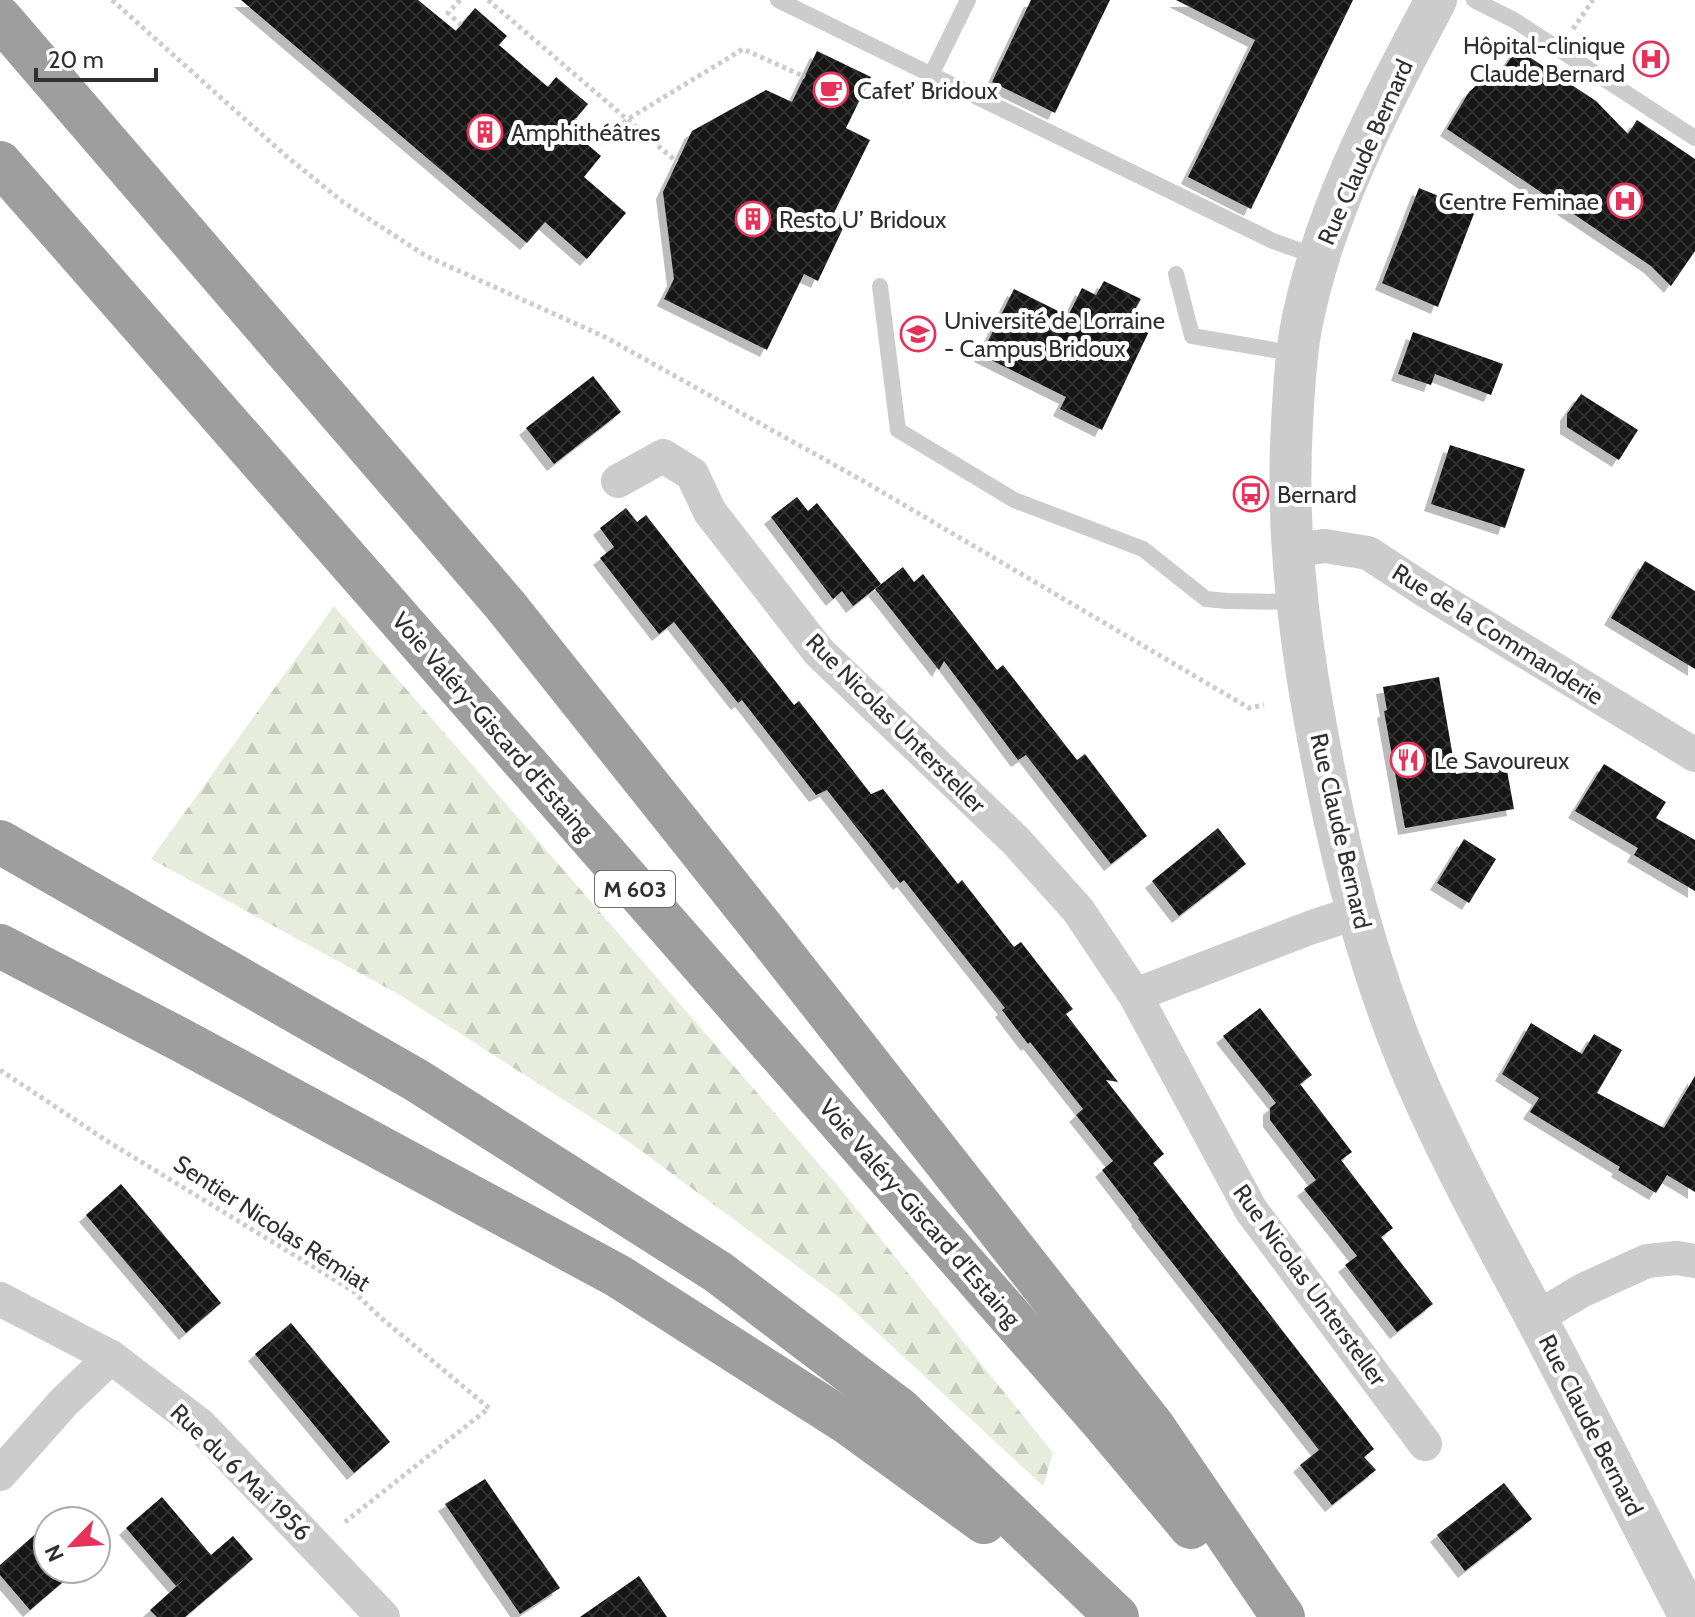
<svg xmlns="http://www.w3.org/2000/svg" width="1695" height="1617" font-family="Cabin,sans-serif">
  <style>
    .forest { fill: url(#forest-firs) }
    .building { fill: url(#building-cross-hatch); filter: url(#shadow) }
    .lines { fill: none; stroke-linecap: round; stroke-linejoin: round }
    .path { stroke: #ccc; stroke-width: 5; stroke-dasharray: 4 4; stroke-linecap: butt }
    .service { stroke: #ccc; stroke-width: 16 }
    .minor { stroke: #ccc; stroke-width: 34 }
    .tertiary { stroke: #ccc; stroke-width: 42 }
    .trunk { stroke: #9e9e9e; stroke-width: 44 }
    .labels { text-anchor: middle; dominant-baseline: central; stroke-width: 8; stroke-linejoin: round; paint-order: stroke }
    .shield { fill: #fff; stroke: #6d6d6d; stroke-width: 2 }
    .shield-label { font-size: 22px; font-weight: bold; fill: #2f2f2f }
    .poi-label { font-size: 24px; fill: #2f2f2f; stroke: #fff; text-anchor: start }
    .street-label { font-size: 24px; fill: #2f2f2f; stroke: #fff }
  </style>
  <defs>
    <pattern id="forest-firs" width="22" height="20" patternUnits="userSpaceOnUse" patternTransform="scale(2)"><rect width="22" height="20" fill="#e7ecdd"/><path d="M5 1l3.5 6h-7zM16 11l3.5 6h-7z" fill="#c6cbbe"/></pattern>
    <pattern id="building-cross-hatch" width="8" height="8" patternUnits="userSpaceOnUse" patternTransform="scale(2)"><rect width="8" height="8" fill="#161616"/><path d="M0 0l8 8M0 8l8-8" fill="none" stroke="#303030"/></pattern>
    <filter id="shadow"><feDropShadow dx="-7" dy="7" stdDeviation="0" flood-color="#0004"/></filter>
  </defs>
  <rect width="100%" height="100%" fill="#fff"/>
  <path class="forest" d="M334 606 838 1186 1053 1453 1043 1486 840 1298 628 1141 400 995 151 859Z"/>
  <g class="building">
    <path d="M241 0H418L456 31 475 8 507 36 499 45 548 87 556 77 588 104 568 128 601 156 584 177 626 213 587 259 545 222 527 243Z"/>
    <path d="M1031 0H1110L1055 113 992 82Z"/>
    <path d="M1176 0H1353L1251 209 1188 177 1255 40Z"/>
    <path d="M1517 49 1596 101 1628 134 1637 120 1695 159V251L1671 286 1651 266 1447 129 1469 92 1480 82 1497 73 1506 65Z"/>
    <path d="M817 51 871 77 846 128 870 140 833 215 846 222 818 281 804 274 767 350 664 299 674 279 663 192 692 131 766 90 792 102Z"/>
    <path d="M1419 188 1475 211 1438 307 1382 283Z"/>
    <path d="M1104 281 1141 299 1133 313 1153 323 1102 430 1060 409 1066 397 981 355 1014 289 1068 316 1082 288 1096 295Z"/>
    <path d="M1413 332 1503 364 1491 395 1435 374 1431 385 1398 374Z"/>
    <path d="M593 376 621 412 554 464 526 428Z"/>
    <path d="M1581 394 1638 430 1619 460 1567 427V414Z"/>
    <path d="M1450 445 1525 469 1505 528 1431 504Z"/>
    <path d="M797 497 808 511 817 503 881 584 853 606 842 591 833 599 771 517Z"/>
    <path d="M626 508 637 522 646 515 794 705 799 701 871 794 883 789 958 884 962 880 1014 947 1021 942 1073 1009 1066 1014 1118 1082 1106 1080 1164 1154 1153 1163 1374 1449 1364 1457 1376 1470 1332 1505 1300 1465 1319 1450 1138 1219 1139 1218 1102 1170 1113 1161 1076 1115 1083 1109 1030 1042 1028 1044 1002 1010 1005 1008 904 880 900 883 827 790 816 795 742 700 738 703 674 622 659 634 600 558 614 547 600 528Z"/>
    <path d="M1645 561 1695 591V669L1611 618Z"/>
    <path d="M903 567 914 582 923 574 997 670 1003 665 1077 760 1085 754 1147 836 1111 864 1026 755 1018 760 944 661 939 670 875 589Z"/>
    <path d="M1439 677 1456 774 1506 765 1514 809 1405 828 1384 711 1387 710 1383 687Z"/>
    <path d="M1604 764 1666 802 1656 818 1695 840V891L1634 855 1638 848 1575 811Z"/>
    <path d="M1218 828 1246 864 1179 916 1152 881Z"/>
    <path d="M1464 839 1496 859 1469 903 1437 883Z"/>
    <path d="M1260 1008 1312 1075 1300 1084 1352 1152 1341 1160 1393 1228 1381 1237 1433 1304 1397 1332 1345 1265 1357 1256 1304 1189 1316 1180 1270 1120V1108L1276 1103 1223 1036Z"/>
    <path d="M1531 1023 1582 1054 1594 1034 1622 1050 1597 1093 1664 1128 1695 1076V1192L1667 1175 1656 1193 1618 1170 1620 1167 1530 1112 1539 1098 1502 1074Z"/>
    <path d="M121 1184 221 1303 186 1333 86 1215Z"/>
    <path d="M291 1323 390 1442 354 1473 255 1354Z"/>
    <path d="M485 1479 560 1588 520 1614 445 1504Z"/>
    <path d="M1504 1483 1532 1519 1465 1571 1437 1535Z"/>
    <path d="M162 1497 211 1555 233 1536 253 1559 185 1617H157L150 1610 188 1576 176 1586 126 1528Z"/>
    <path d="M48 1523V1569H78L30 1610 0 1575V1565Z"/>
    <path d="M639 1576 667 1617H580Z"/>
  </g>
  <g class="lines">
    <g class="path">
      <path d="M112 0 286 156 343 202 426 256 605 337 865 482 1249 708 1264 705"/>
      <path d="M460 0 448 13 461 25"/>
      <path d="M488 0 677 162"/>
      <path d="M1573 29 1593 0"/>
      <path d="M574 120 600 142 628 119 743 49 805 77"/>
      <path d="M0 1070 107 1141 353 1291 380 1317 489 1408 345 1522"/>
    </g>
    <g class="service">
      <path d="M778 0 1273 241 1318 257"/>
      <path d="M1474 0 1514 20 1695 138"/>
      <path d="M931 75 968 0"/>
      <path d="M1176 274 1192 336 1297 354"/>
      <path d="M880 286 898 430 1014 500 1143 549 1206 599 1227 601 1296 602"/>
    </g>
    <g class="minor">
      <path d="M618 481 663 456 692 474 710 512 819 652 1016 841 1078 910 1135 995 1251 1210 1425 1444"/>
      <path d="M1291 550 1325 546 1368 553 1426 591 1695 755"/>
      <path d="M1135 995 1312 927 1358 912"/>
      <path d="M0 1299 111 1357 200 1425 383 1617"/>
      <path d="M1536 1318 1583 1290 1647 1261 1677 1258 1695 1261"/>
      <path d="M0 1474 64 1402 111 1357"/>
    </g>
    <path class="tertiary" d="M1436 0C1381 104 1323 211 1301 328 1295 359 1294 391 1292 423 1287 509 1294 589 1307 674 1328 804 1357 937 1407 1059 1444 1148 1490 1232 1535 1316 1588 1416 1638 1517 1690 1617"/>
    <g class="trunk">
      <path d="M0 18 505 605 767 934 1152 1425 1283 1617"/>
      <path d="M0 163 1101 1420 1191 1527"/>
      <path d="M0 842 416 1080 718 1272 899 1409 1117 1617"/>
      <path d="M0 946 179 1039 618 1276 848 1423 984 1522"/>
    </g>
  </g>
  <defs>
    <g id="hospital-ring" transform="scale(1.8)"><circle r="9.5" fill="#fff" stroke="#e63259" stroke-width="1.5"/><path d="M-5-5h3v3.5h4V-5h3V5h-3V1.5h-4V5h-3Z" fill="#e63259"/></g>
    <g id="cafe-ring" transform="scale(1.8)"><circle r="9.5" fill="#fff" stroke="#e63259" stroke-width="1.5"/><path d="M-5.5-4.5H6V0H3Q3 3.5 0 3.5H-2.5Q-5.5 3.5-5.5 0ZM3-3.2v2h1.7v-2ZM-6 4.5H4V6H-6Z" fill="#e63259"/></g>
    <g id="building-ring" transform="scale(1.8)"><circle r="9.5" fill="#fff" stroke="#e63259" stroke-width="1.5"/><path d="M-4-6H4V6H1V3H-1V6H-4ZM-2.5-4.3h1.7v1.8h-1.7ZM.8-4.3h1.7v1.8H.8ZM-2.5-1h1.7V.8h-1.7ZM.8-1h1.7V.8H.8Z" fill="#e63259"/></g>
    <g id="university-ring" transform="scale(1.8)"><circle r="9.5" fill="#fff" stroke="#e63259" stroke-width="1.5"/><path d="M0-5L7-2L0 1L-7-2ZM-4 1L0 2.5L4 1V4Q0 6-4 4Z" fill="#e63259"/></g>
    <g id="bus-ring" transform="scale(1.8)"><circle r="9.5" fill="#fff" stroke="#e63259" stroke-width="1.5"/><path d="M-5-6H5V4H4V6H2V4H-2V6H-4V4H-5ZM-3.5-4V0h7V-4ZM-3.5 1.2v1.5H-2V1.2ZM2 1.2v1.5H3.5V1.2Z" fill="#e63259"/></g>
    <g id="restaurant-ring" transform="scale(1.8)"><circle r="9.5" fill="#fff" stroke="#e63259" stroke-width="1.5"/><path d="M-5-6h1v4h1v-4h1v4h1v-4h1v5L-1.5 .5V6h-2V.5L-5-1ZM5-6V6H3V1.5H1.5Q1.5-4 5-6Z" fill="#e63259"/></g>
  </defs>
  <g fill-rule="evenodd">
    <use href="#hospital-ring" x="1651" y="59"/>
    <use href="#cafe-ring" x="831" y="90"/>
    <use href="#building-ring" x="485" y="132"/>
    <use href="#hospital-ring" x="1625" y="201"/>
    <use href="#building-ring" x="753" y="219"/>
    <use href="#university-ring" x="918" y="334"/>
    <use href="#bus-ring" x="1251" y="494"/>
    <use href="#restaurant-ring" x="1408" y="760"/>
  </g>
  <g class="labels">
    <rect class="shield" x="595" y="871" width="80" height="36" rx="6"/>
    <g class="shield-label">
      <text x="635" y="889">M 603</text>
    </g>
    <g class="poi-label">
      <text x="1625" y="45" text-anchor="end">Hôpital-clinique<tspan x="1625" dy="28">Claude Bernard</tspan></text>
      <text x="857" y="90">Cafet’ Bridoux</text>
      <text x="511" y="132">Amphithéâtres</text>
      <text x="1599" y="201" text-anchor="end">Centre Feminae</text>
      <text x="779" y="219">Resto U’ Bridoux</text>
      <text x="944" y="320">Université de Lorraine<tspan x="944" dy="28">- Campus Bridoux</tspan></text>
      <text x="1277" y="494">Bernard</text>
      <text x="1434" y="760">Le Savoureux</text>
    </g>
    <g class="street-label">
      <text transform="translate(1365 152) rotate(-66)">Rue Claude Bernard</text>
      <text transform="translate(1498 634) rotate(32)">Rue de la Commanderie</text>
      <text transform="translate(896 723) rotate(45)">Rue Nicolas Untersteller</text>
      <text transform="translate(493 726) rotate(49)">Voie Valéry-Giscard d'Estaing</text>
      <text transform="translate(1341 831) rotate(77)">Rue Claude Bernard</text>
      <text transform="translate(920 1213) rotate(49)">Voie Valéry-Giscard d'Estaing</text>
      <text transform="translate(272 1223) rotate(33)">Sentier Nicolas Rémiat</text>
      <text transform="translate(1310 1285) rotate(54)">Rue Nicolas Untersteller</text>
      <text transform="translate(1591 1425) rotate(63)">Rue Claude Bernard</text>
      <text transform="translate(241 1472) rotate(44)">Rue du 6 Mai 1956</text>
    </g>
  </g>
  <g transform="translate(72 1545) rotate(245)"><circle r="38" fill="#ffffff" stroke="#acacac" stroke-width="2"/>
  <path d="M0-6L14 30L0 20L-14 30Z" fill="#e63259"/>
  <text y="-12" font-size="22" font-weight="bold" text-anchor="middle" fill="#2f2f2f">N</text>
  </g>
  <path d="M36 68v12h120v-12" fill="none" stroke="#2f2f2f" stroke-width="4"/>
  <text x="48" y="68" font-size="24" fill="#2f2f2f" stroke="#ffffff" stroke-width="6" paint-order="stroke">20 m</text>
</svg>
